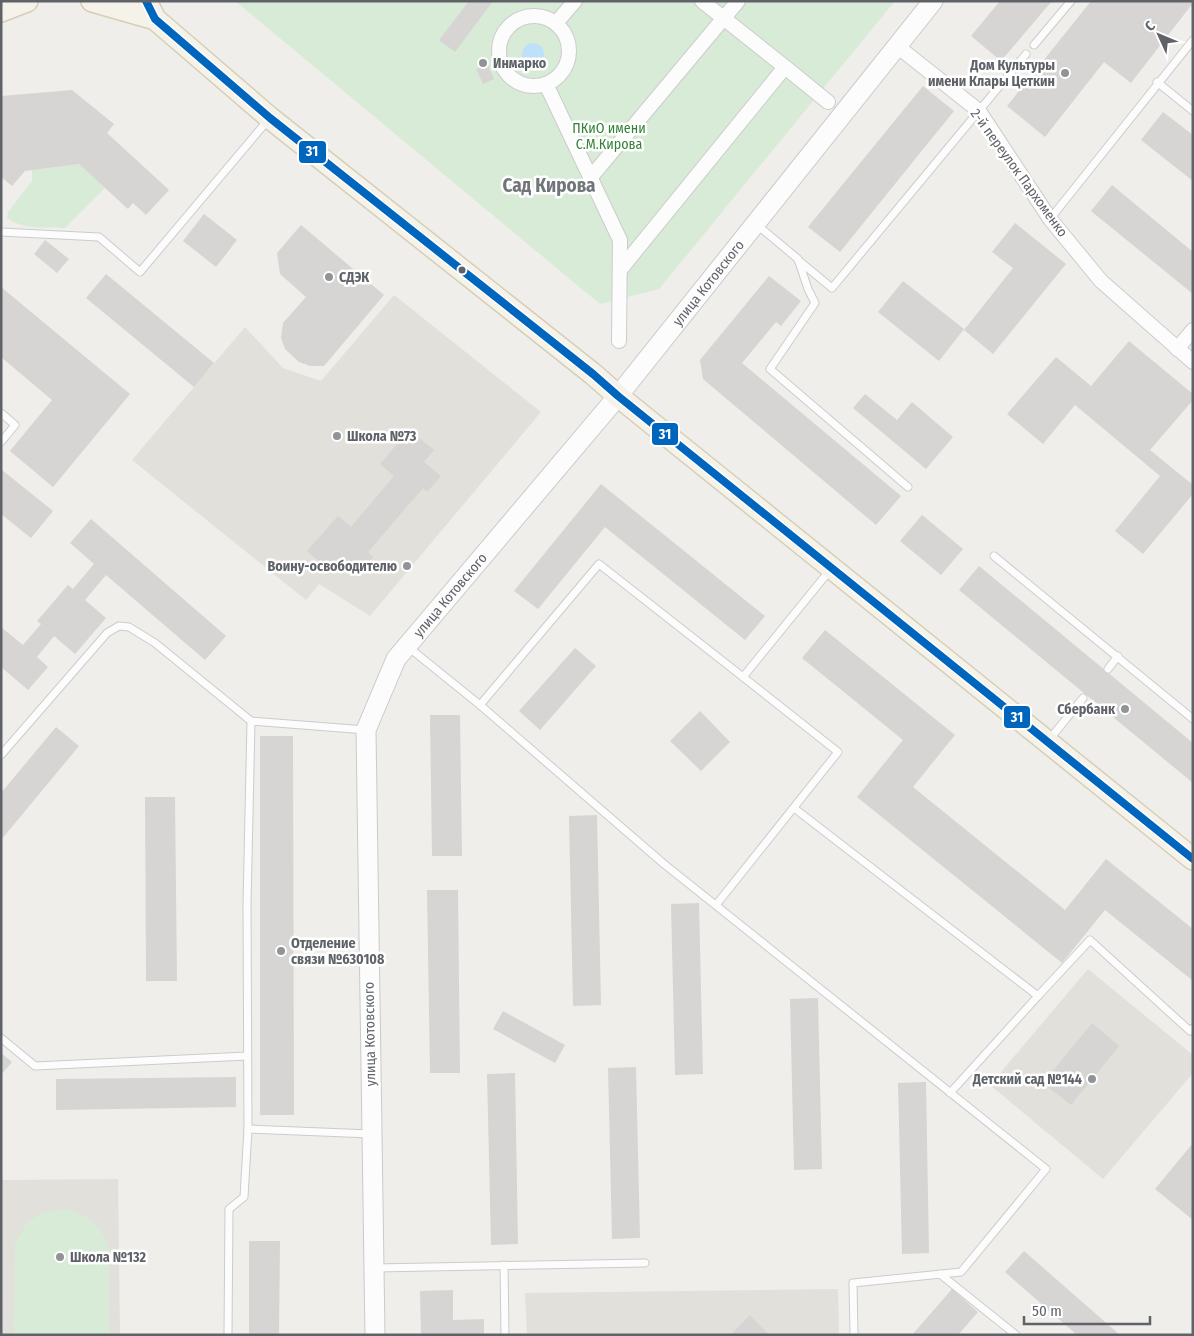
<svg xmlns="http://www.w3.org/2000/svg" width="1194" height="1336" font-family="'Fira Sans Condensed',sans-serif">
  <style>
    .education { fill: #e2e0da }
    .green { fill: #d8ebd6 }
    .water { fill: #bfe0f9 }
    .building { fill: #d6d5d3 }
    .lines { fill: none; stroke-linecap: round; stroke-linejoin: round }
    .lane-casing { stroke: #cbcccc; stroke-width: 9 }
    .street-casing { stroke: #cbcccc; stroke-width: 16 }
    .secondary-casing { stroke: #cacacb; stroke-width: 21 }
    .primary-casing { stroke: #d7ceb8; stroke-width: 24 }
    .lane { stroke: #fdfcfc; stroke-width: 7 }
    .street { stroke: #fdfcfc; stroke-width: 14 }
    .secondary { stroke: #fdfcfc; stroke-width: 19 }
    .primary { stroke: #f4f2e9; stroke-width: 21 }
    .bus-1-casing { stroke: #fff; stroke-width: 11 }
    .bus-1 { stroke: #0065bd; stroke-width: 8 }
    .poi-dot { fill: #919496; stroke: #fff; stroke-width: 2 }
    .bus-dot { fill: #5f6368; stroke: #fff; stroke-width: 2 }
    .labels { text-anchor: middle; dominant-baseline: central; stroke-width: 5; stroke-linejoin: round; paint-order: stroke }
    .poi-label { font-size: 14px; font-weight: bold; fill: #5f6368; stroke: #fff; text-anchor: start }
    .park-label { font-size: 14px; fill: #348238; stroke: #fff }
    .street-label { font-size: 14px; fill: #5f6368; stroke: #fff }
    .district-label { font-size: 19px; font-weight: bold; fill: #70757a; stroke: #fff }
    .line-badge { stroke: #fff; stroke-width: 2 }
    .badge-label { font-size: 14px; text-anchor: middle; font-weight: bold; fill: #fff }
  </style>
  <rect width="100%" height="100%" fill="#efeeea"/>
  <g class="education">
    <path d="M394 295 541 412 370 616 319 584 306 600 132 460 245 327 283 368 321 381Z"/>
    <path d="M1088 969 1193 1055V1073L1103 1179 990 1085Z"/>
    <path d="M118 1179 120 1335H1V1180Z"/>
    <path d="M838 1289 839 1335H527L525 1293Z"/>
  </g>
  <g class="green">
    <path d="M235 1H895L659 289 600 304Z"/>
    <path d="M79 164 105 188 65 228C46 227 23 230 7 218L8 212 32 181V170Z"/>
    <path d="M64 1209C87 1213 102 1226 109 1249V1335H14L15 1244 25 1226 33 1218 43 1213Z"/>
  </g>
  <circle class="water" cx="533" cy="54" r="11"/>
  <g class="building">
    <path d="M469 1H493L455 52 439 40Z"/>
    <path d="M1000 1H1052L1001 61 971 36Z"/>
    <path d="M1091 1H1193V3L1131 83 1104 62 1045 137 1007 106Z"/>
    <path d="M485 58 494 79 483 84 476 69 480 68 478 61Z"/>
    <path d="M923 86 954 111 840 252 808 227Z"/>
    <path d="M72 90 114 124 107 133 169 190 146 215 133 203 128 209 79 164 25 171 12 186 1 177V96Z"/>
    <path d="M1163 112 1193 135V181L1141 140Z"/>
    <path d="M1112 185 1193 252V294L1091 211Z"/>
    <path d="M204 214 237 240 216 267 183 241Z"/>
    <path d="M1015 223 1066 264 993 354 964 330 1013 268 992 252Z"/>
    <path d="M301 225 384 295 324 366H310L299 362 285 349 281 338 283 323 306 297 280 274 277 253Z"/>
    <path d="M45 240 69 259 57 273 34 254Z"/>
    <path d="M106 274 214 363 194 387 86 298Z"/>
    <path d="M769 276 801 301 781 326 776 322 742 363 901 496 876 525 703 379 700 360Z"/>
    <path d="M903 281 964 329 939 361 878 312Z"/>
    <path d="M1 287 130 394 53 487 10 451 52 400 1 357Z"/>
    <path d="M1129 341 1193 394V400L1150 450 1193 485V494L1143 554 1115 531 1160 476 1075 405 1043 444 1007 414 1056 357 1091 386Z"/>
    <path d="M865 394 897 420 912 402 953 437 926 469 853 408Z"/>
    <path d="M409 430 434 450 424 462 441 476 427 492 423 488 368 552 373 557 358 575 343 562 333 574 307 551 338 516 351 527 394 476 380 464Z"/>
    <path d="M2 470 53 511 31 538 1 514Z"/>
    <path d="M601 484 765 616 745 640 605 527 538 609 514 591Z"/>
    <path d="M922 515 963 549 941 575 900 541Z"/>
    <path d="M91 519 226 636 205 660 106 575 85 600 106 618 75 654 54 636 37 657 48 667 28 690 1 667V627L23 645 41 624 37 621 68 585 73 589 94 564 70 543Z"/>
    <path d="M979 566 1193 743V783L959 590Z"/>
    <path d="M825 630 955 735 913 787 1065 910 1106 859 1193 929V981L1105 910 1062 963 857 797 903 740 802 658Z"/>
    <path d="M575 648 596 666 540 730 519 711Z"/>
    <path d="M700 711 730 742 701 771 670 741Z"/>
    <path d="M430 715H460L462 856H432Z"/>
    <path d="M56 727 79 746 1 840V793Z"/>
    <path d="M260 736H293L294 1115H260Z"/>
    <path d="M145 797H175L177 981H146Z"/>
    <path d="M597 815 601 1005 573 1006 569 816Z"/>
    <path d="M427 890H458L460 1073H430Z"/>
    <path d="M699 903 703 1074 675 1075 671 904Z"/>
    <path d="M818 998 822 1169 794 1170 790 999Z"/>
    <path d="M503 1011 565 1045 555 1063 493 1029Z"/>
    <path d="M1092 1023 1119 1046 1071 1105 1043 1083Z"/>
    <path d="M1 1053 12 1062 1 1075Z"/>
    <path d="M636 1067 640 1238 612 1239 608 1068Z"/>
    <path d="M515 1073 518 1244 491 1245 487 1074Z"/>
    <path d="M236 1077V1107L56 1110V1079Z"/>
    <path d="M926 1082 929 1253 902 1254 898 1083Z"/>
    <path d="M1193 1143V1220L1155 1189Z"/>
    <path d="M249 1241H280L279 1335H249Z"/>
    <path d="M1024 1251 1120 1335H1077L1005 1272Z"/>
    <path d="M952 1289 978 1312 958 1335H912Z"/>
    <path d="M453 1290V1320L484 1319V1335H421L420 1291Z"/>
    <path d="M750 1315 769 1335H730Z"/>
  </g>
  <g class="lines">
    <g class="lane-casing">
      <g id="lane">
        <path d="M1034 45 1071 1"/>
        <path d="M1157 82 1193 111"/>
        <path d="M1050 219 1193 40"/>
        <path d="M756 224 798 259 808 289 815 303 770 369 908 487"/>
        <path d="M1 232 99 237 140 272 268 120"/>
        <path d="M798 260 832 288 1026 54"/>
        <path d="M1 413 15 425 1 442"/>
        <path d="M994 556 1193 719"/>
        <path d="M407 646 480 705 664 864 1046 1169 961 1272 853 1283 854 1335"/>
        <path d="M1108 669 1118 656"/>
        <path d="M480 705 599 564 743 677 830 570"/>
        <path d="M1049 740 1083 698"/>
        <path d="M1 755 107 633 119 626 129 627 155 643 251 721"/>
        <path d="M794 808 1038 996 950 1093"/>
        <path d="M716 905 838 752 743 677"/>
        <path d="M1038 996 1090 940 1190 1031 1193 1028"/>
        <path d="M1 1038 35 1066 247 1056"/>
        <path d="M248 1129 247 905 251 721 366 730"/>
        <path d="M504 1265 505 1335"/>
        <path d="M375 1268 645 1263"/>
        <path d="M940 1274 1016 1335"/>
        <path d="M228 1335 229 1209 244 1197 248 1129 371 1134"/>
      </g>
    </g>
    <g class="street-casing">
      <g id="street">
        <circle cx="534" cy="51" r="35"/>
        <path d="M556 23 575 1"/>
        <path d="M897 46 979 111 1050 219 1101 281 1193 362"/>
        <path d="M785 67 828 102"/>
        <path d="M546 84 620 240 619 341"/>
        <path d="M591 177 738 1"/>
        <path d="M620 270 785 67 702 1"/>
        <path d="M1177 349 1193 330"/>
      </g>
    </g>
    <g class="secondary-casing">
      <g id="secondary">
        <path id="s1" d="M375 1335 366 730 396 659 618 396 933 1"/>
      </g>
    </g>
    <g class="primary-casing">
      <g id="primary">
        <path d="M92 1 155 19"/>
        <path d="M146 1 155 19 270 118 593 374 618 396 1193 859"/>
        <path d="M1 11 27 1"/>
      </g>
    </g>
    <use href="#lane" class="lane"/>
    <use href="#street" class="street"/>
    <use href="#secondary" class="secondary"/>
    <use href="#primary" class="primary"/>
    <g class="bus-1-casing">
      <path id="bus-1" d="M146 1 155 19 270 118 593 374 618 396 1193 859"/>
    </g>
    <use href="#bus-1" class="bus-1"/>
  </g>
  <g class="poi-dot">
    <circle cx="483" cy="63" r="5"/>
    <circle cx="1065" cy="73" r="5"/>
    <circle cx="329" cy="277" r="5"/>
    <circle cx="337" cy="436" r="5"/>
    <circle cx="407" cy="566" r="5"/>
    <circle cx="1125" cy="709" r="5"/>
    <circle cx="281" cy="951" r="5"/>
    <circle cx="1092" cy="1079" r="5"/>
    <circle cx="60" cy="1257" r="5"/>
  </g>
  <circle class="bus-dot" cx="462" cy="270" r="4.5"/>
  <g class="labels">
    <g class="poi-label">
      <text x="493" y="63">Инмарко</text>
      <text x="1055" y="65" text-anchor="end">Дом Культуры<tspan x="1055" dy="16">имени Клары Цеткин</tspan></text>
      <text x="339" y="277">СДЭК</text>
      <text x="347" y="436">Школа №73</text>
      <text x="397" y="566" text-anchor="end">Воину-освободителю</text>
      <text x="1115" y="709" text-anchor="end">Сбербанк</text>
      <text x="291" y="943">Отделение<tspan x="291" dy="16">связи №630108</tspan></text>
      <text x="1082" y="1079" text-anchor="end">Детский сад №144</text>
      <text x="70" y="1257">Школа №132</text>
    </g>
    <g class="park-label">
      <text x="609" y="128">ПКиО имени<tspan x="609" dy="16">С.М.Кирова</tspan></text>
    </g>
    <g class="street-label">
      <text transform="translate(1019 173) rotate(54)">2-й переулок Пархоменко</text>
      <text stroke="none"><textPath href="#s1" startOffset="1171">улица Котовского</textPath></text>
      <text stroke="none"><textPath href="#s1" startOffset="766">улица Котовского</textPath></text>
      <text transform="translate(370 1034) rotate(-91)">улица Котовского</text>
    </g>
    <g class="district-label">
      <text x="549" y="185">Сад Кирова</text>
    </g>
  </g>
  <g class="line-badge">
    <rect x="298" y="140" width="29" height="24" rx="5" fill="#0065bd"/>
    <rect x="651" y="422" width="28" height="24" rx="5" fill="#0065bd"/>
    <rect x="1003" y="705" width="28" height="24" rx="5" fill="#0065bd"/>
  </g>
  <g class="badge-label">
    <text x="312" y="156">31</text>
    <text x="665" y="439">31</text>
    <text x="1017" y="722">31</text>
  </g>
  <rect width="1194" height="1336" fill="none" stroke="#5f6368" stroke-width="5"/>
  <g transform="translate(1159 35) rotate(314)" stroke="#ffffff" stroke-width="4" paint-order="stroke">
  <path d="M0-4L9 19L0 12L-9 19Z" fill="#5f6368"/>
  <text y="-8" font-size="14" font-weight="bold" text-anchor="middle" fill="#5f6368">С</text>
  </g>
  <path d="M1024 1316v8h126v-8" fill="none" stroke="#5f6368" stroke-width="2.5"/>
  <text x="1032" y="1316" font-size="15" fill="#5f6368" stroke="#ffffff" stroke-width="4" paint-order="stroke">50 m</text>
</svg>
